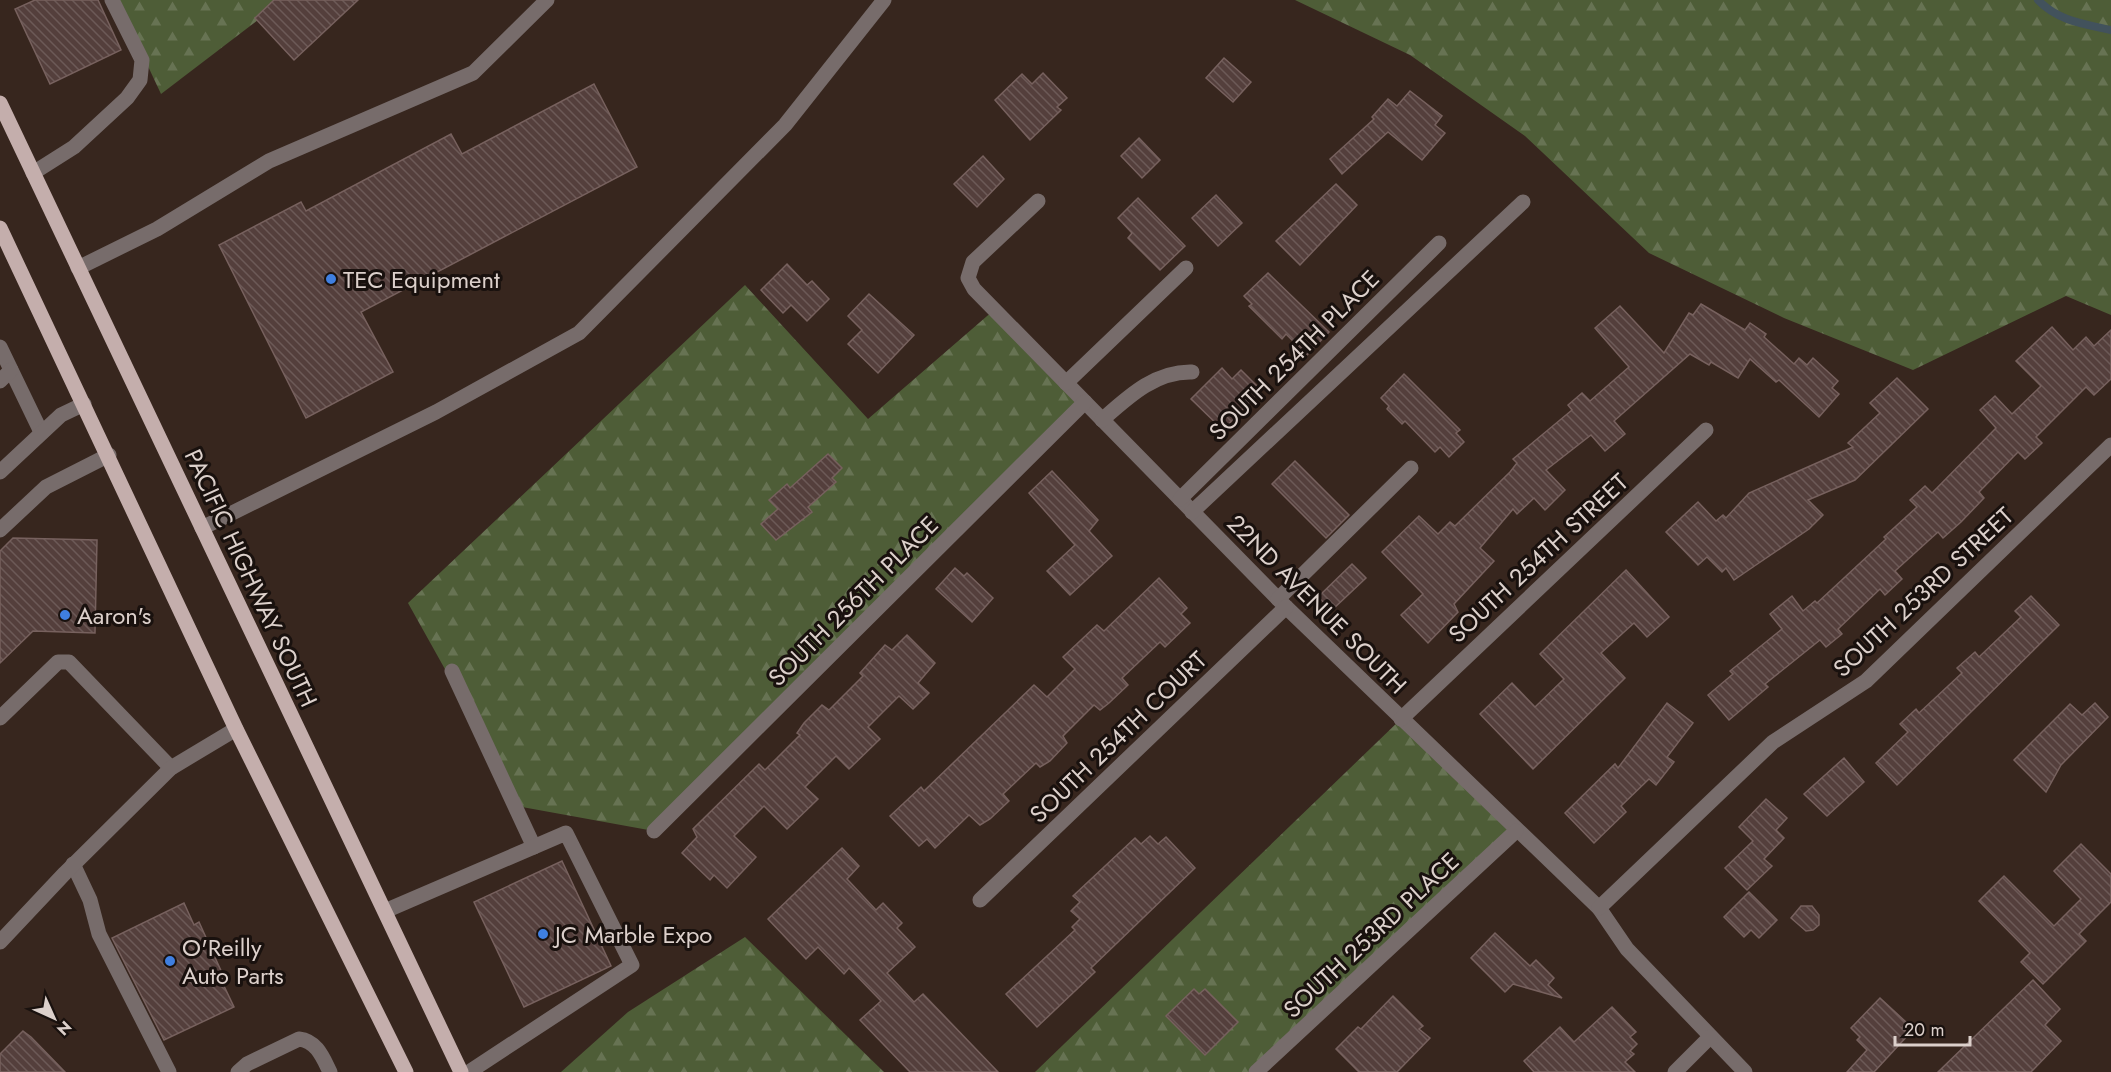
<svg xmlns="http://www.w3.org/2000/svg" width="2111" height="1072" font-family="Jost,sans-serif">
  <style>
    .forest { fill: url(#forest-firs) }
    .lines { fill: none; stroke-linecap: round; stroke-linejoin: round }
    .stream { stroke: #42525c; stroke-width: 8 }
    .building { fill: url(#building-back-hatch); stroke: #77615e; stroke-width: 1.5 }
    .minor { stroke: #776c6b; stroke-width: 15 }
    .major { stroke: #c4aeac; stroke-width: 15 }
    .shop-dot { fill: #3f7fe0; stroke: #19110e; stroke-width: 2 }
    .labels { text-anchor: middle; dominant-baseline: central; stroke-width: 6; stroke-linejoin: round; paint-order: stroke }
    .poi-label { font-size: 24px; fill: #dcd0cb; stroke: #19110e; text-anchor: start }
    .street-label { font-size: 24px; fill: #dcd0cb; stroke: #19110e }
  </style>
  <defs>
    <pattern id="forest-firs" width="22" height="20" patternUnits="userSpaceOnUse" patternTransform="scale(1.5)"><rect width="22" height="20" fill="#4e5d37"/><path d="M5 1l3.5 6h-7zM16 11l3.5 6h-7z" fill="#677353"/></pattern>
    <pattern id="building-back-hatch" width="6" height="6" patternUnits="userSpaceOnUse" patternTransform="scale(1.5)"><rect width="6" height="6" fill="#543f3c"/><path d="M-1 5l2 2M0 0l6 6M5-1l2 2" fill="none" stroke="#6c5a57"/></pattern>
  </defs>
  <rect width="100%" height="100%" fill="#37261e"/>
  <g class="forest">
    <path d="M117 0H284L161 94Z"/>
    <path d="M1295 0H2111V315L2066 296 1913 370 1784 318 1649 253 1525 136 1410 55Z"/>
    <path d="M745 285 868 419 994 310 1085 402 654 831 522 807 408 603Z"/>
    <path d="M1401 719 1516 831 1256 1072H1035Z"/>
    <path d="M745 937 884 1072H561L628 1012Z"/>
  </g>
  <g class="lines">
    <path class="stream" d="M2038 0C2058 21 2084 24 2111 30"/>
  </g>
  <g class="building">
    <path d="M35 0H98L121 50 50 84 15 9Z"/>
    <path d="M274 0H358L294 60 255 18Z"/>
    <path d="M1224 58 1251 82 1233 102 1206 78Z"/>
    <path d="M1043 73 1067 98 1057 107 1061 110 1030 140 995 100 1022 74 1032 84Z"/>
    <path d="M594 84 637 167 361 312 393 372 306 418 219 245 301 202 306 211 451 134 462 154Z"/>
    <path d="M1410 91 1442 116 1435 125 1445 133 1422 160 1388 132 1342 174 1330 159 1374 119 1372 117 1388 99 1397 106Z"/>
    <path d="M1139 138 1160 160 1142 178 1121 156Z"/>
    <path d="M983 156 1004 179 977 207 954 184Z"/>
    <path d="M1336 184 1357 205 1300 265 1276 241Z"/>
    <path d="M1216 195 1242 223 1218 246 1192 218Z"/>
    <path d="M1138 198 1185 246 1160 270 1128 238 1132 233 1118 218Z"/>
    <path d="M787 264 807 285 812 281 829 299 807 321 791 305 783 313 761 290Z"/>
    <path d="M1268 273 1329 332 1307 355 1286 334 1282 339 1249 306 1252 304 1244 296Z"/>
    <path d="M869 294 914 335 878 373 848 344 862 330 848 316Z"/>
    <path d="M1701 304 1745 330 1750 323 1766 334 1764 337 1794 364 1799 358 1807 365 1813 358 1838 381 1832 388 1839 394 1819 417 1779 380 1776 382 1750 359 1738 378 1711 362 1709 365 1690 354 1614 421 1625 434 1605 451 1591 435 1546 470 1565 490 1545 510 1534 498 1517 514 1513 509 1480 548 1494 561 1454 604 1458 612 1428 643 1401 615 1423 594 1382 552 1419 516 1438 534 1450 522 1455 526 1510 472 1517 463 1513 459 1572 410 1568 405 1582 393 1590 401 1629 367 1595 328 1620 306 1664 353 1689 313 1693 315Z"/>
    <path d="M2052 327 2073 350 2086 337 2094 346 2111 330V379L2094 395 2086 387 2036 437 2042 443 2025 459 2018 452 1979 492 1984 498 1961 522 1943 538 1938 532 1895 571 1902 579 1885 595 1880 589 1838 629 1842 634 1826 647 1820 640 1765 684 1768 687 1729 720 1708 695 1733 674 1730 671 1782 629 1770 614 1792 596 1803 611 1815 601 1817 603 1886 539 1884 537 1917 507 1910 500 1925 486 1932 493 1996 428 1980 410 1995 396 2012 414 2041 386 2016 361Z"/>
    <path d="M1222 368 1232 379 1241 370 1261 390 1223 430 1191 399Z"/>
    <path d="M1404 374 1460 430 1456 433 1464 442 1449 457 1440 447 1435 452 1405 421 1402 424 1387 409 1389 406 1381 398Z"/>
    <path d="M1897 378 1928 409 1855 480 1808 500 1823 515 1809 529 1753 567 1734 580 1726 568 1722 572 1707 557 1698 565 1666 532 1698 502 1716 521 1723 515 1726 518 1749 493 1853 447 1848 443 1880 413 1870 403Z"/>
    <path d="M828 454 842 468 832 478 836 482 808 507 812 512 776 540 761 524 778 509 769 500 787 484 790 488Z"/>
    <path d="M1295 461 1349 515 1326 538 1272 484Z"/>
    <path d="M1052 471 1098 520 1089 531 1112 556 1070 595 1047 571 1075 545 1029 493Z"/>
    <path d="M13 538 97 540 95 633 33 631 0 663V551Z"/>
    <path d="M1352 564 1366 578 1332 610 1318 597Z"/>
    <path d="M955 568 964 576 967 573 993 598 972 622 936 589Z"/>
    <path d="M1626 570 1669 617 1647 637 1634 623 1601 653 1625 678 1533 769 1480 714 1512 683 1535 707 1564 679 1540 654Z"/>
    <path d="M1159 578 1187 608 1181 614 1190 623 1165 647 1160 642 1122 678 1128 685 1109 703 1100 710 1094 705 1063 736 1067 743 1050 761 1040 767 1036 763 1003 794 1009 801 990 819 980 825 969 815 935 848 927 839 919 846 890 816 921 787 924 791 1034 685 1047 697 1075 669 1063 657 1097 625 1104 631Z"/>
    <path d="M2031 596 2059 625 1897 785 1876 763 1908 732 1900 724 1916 709 1919 713 1962 673 1957 668 1975 652 1979 657 2021 617 2015 611Z"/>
    <path d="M907 635 935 663 918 683 929 693 913 709 899 696 868 727 880 739 849 769 836 756 805 787 818 799 787 829 764 806 734 836 756 857 727 888 714 875 710 880 682 853 697 837 693 829 759 764 765 770 800 735 797 733 804 723 822 705 829 710 863 676 860 673 885 645 892 650Z"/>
    <path d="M1667 703 1693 723 1667 757 1674 762 1656 785 1649 779 1621 806 1626 812 1594 843 1565 813 1615 764 1618 768Z"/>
    <path d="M2095 703 2108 717 2061 765 2046 792 2014 760 2070 704 2082 715Z"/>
    <path d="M1844 758 1864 782 1827 816 1804 794Z"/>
    <path d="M1766 799 1787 818 1776 830 1784 838 1764 859 1772 866 1747 890 1725 868 1753 841 1739 827Z"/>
    <path d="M1150 836 1158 844 1166 837 1195 868 1091 968 1095 972 1037 1027 1006 994 1075 930 1072 927 1080 919 1071 911 1080 902 1073 896 1135 838 1141 844Z"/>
    <path d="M2081 844 2111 874V902L2079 934 2086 941 2043 984 2021 962 2030 953 1979 901 2004 876 2054 926 2081 899 2054 871Z"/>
    <path d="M842 848 859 866 847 879 876 910 883 903 902 923 897 928 915 947 887 973 914 1002 923 994 998 1072H910L860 1020 881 1001 849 968 844 974 818 947 806 959 768 919Z"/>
    <path d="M562 861 611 966 524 1007 474 902Z"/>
    <path d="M1749 892 1777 920 1759 938 1751 930 1744 937 1724 917Z"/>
    <path d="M184 903 194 925 199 922 227 984 224 986 234 1007 164 1040 112 938Z"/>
    <path d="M1801 906H1812L1819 915V925L1813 930 1806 931 1791 918Z"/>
    <path d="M1495 933 1530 966 1536 960 1554 978 1548 985 1562 998 1513 984 1505 992 1471 958Z"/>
    <path d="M2033 980 2060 1009 2045 1025 2061 1041 2031 1072H1938Z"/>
    <path d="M1194 989 1199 994 1205 989 1238 1022 1205 1055 1166 1016Z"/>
    <path d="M1393 996 1423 1026 1419 1029 1430 1038 1397 1072H1359L1336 1049 1358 1027 1361 1029Z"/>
    <path d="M1880 998 1907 1023 1902 1028 1909 1034 1874 1072H1847L1867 1050 1857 1040 1860 1037 1851 1028Z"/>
    <path d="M1612 1007 1636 1032 1630 1037 1637 1044 1630 1051 1634 1054 1625 1062 1635 1072H1534L1524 1061 1560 1027 1574 1042Z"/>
    <path d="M23 1031 31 1037 65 1072H0V1054Z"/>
  </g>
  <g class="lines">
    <g class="minor">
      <path d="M33 173 74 147 127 98 140 80 142 60 112 0"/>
      <path d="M1038 201 973 262 968 278 974 289 1286 607 1599 908 1627 949 1745 1072"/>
      <path d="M78 268 157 229 269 161 473 73 547 0"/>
      <path d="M0 347 41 432"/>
      <path d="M0 381 11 370"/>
      <path d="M1066 383 1186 268"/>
      <path d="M1102 420C1128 397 1155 371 1192 372"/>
      <path d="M0 472 61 415 84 404"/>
      <path d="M1180 499 1439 243"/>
      <path d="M1192 512 1523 202"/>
      <path d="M202 528 436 412 579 333 785 125 884 0"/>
      <path d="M0 530 46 487 109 455"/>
      <path d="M1278 599 1411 468"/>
      <path d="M452 671 534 847"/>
      <path d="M0 718 58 662H69L171 768"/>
      <path d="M1401 719 1706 430"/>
      <path d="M654 831 1085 402"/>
      <path d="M73 864 90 900 99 934 169 1072"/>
      <path d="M980 900 1286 607"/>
      <path d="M1599 908 1773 742 1866 681 2111 445"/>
      <path d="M385 911 566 833 632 965 469 1072"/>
      <path d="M0 942 65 873 171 768 236 729"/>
      <path d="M238 1072 247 1064 299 1039C317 1041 323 1058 330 1072"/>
      <path d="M1256 1072 1516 831"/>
      <path d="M1675 1072 1710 1037"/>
    </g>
    <g class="major">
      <path d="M0 103 461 1072"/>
      <path d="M0 228 236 729 406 1072"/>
    </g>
  </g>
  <g class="shop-dot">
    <circle cx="331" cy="279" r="6"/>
    <circle cx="65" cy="615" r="6"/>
    <circle cx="543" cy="934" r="6"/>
    <circle cx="170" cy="961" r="6"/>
  </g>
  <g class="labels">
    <g class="poi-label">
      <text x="343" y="279">TEC Equipment</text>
      <text x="77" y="615">Aaron's</text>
      <text x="555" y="934">JC Marble Expo</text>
      <text x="182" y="947">O'Reilly<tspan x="182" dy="28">Auto Parts</tspan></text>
    </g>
    <g class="street-label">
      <text transform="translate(1294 355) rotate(-45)">SOUTH 254TH PLACE</text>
      <text transform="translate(1538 558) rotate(-43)">SOUTH 254TH STREET</text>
      <text transform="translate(251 578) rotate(65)">PACIFIC HIGHWAY SOUTH</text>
      <text transform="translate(1923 592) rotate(-43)">SOUTH 253RD STREET</text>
      <text transform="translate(853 601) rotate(-45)">SOUTH 256TH PLACE</text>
      <text transform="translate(1317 604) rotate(45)">22ND AVENUE SOUTH</text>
      <text transform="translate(1118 737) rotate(-44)">SOUTH 254TH COURT</text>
      <text transform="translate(1371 935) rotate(-43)">SOUTH 253RD PLACE</text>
    </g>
  </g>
  <g transform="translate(54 1018) rotate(135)" stroke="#19110e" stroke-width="4.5" paint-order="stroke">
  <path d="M0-4.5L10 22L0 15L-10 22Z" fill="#dcd0cb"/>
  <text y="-9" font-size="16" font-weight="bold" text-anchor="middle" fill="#dcd0cb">N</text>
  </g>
  <path d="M1895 1036v9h75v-9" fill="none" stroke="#dcd0cb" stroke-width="3"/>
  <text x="1904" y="1036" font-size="18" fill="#dcd0cb" stroke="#19110e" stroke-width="4.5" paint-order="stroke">20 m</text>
</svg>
